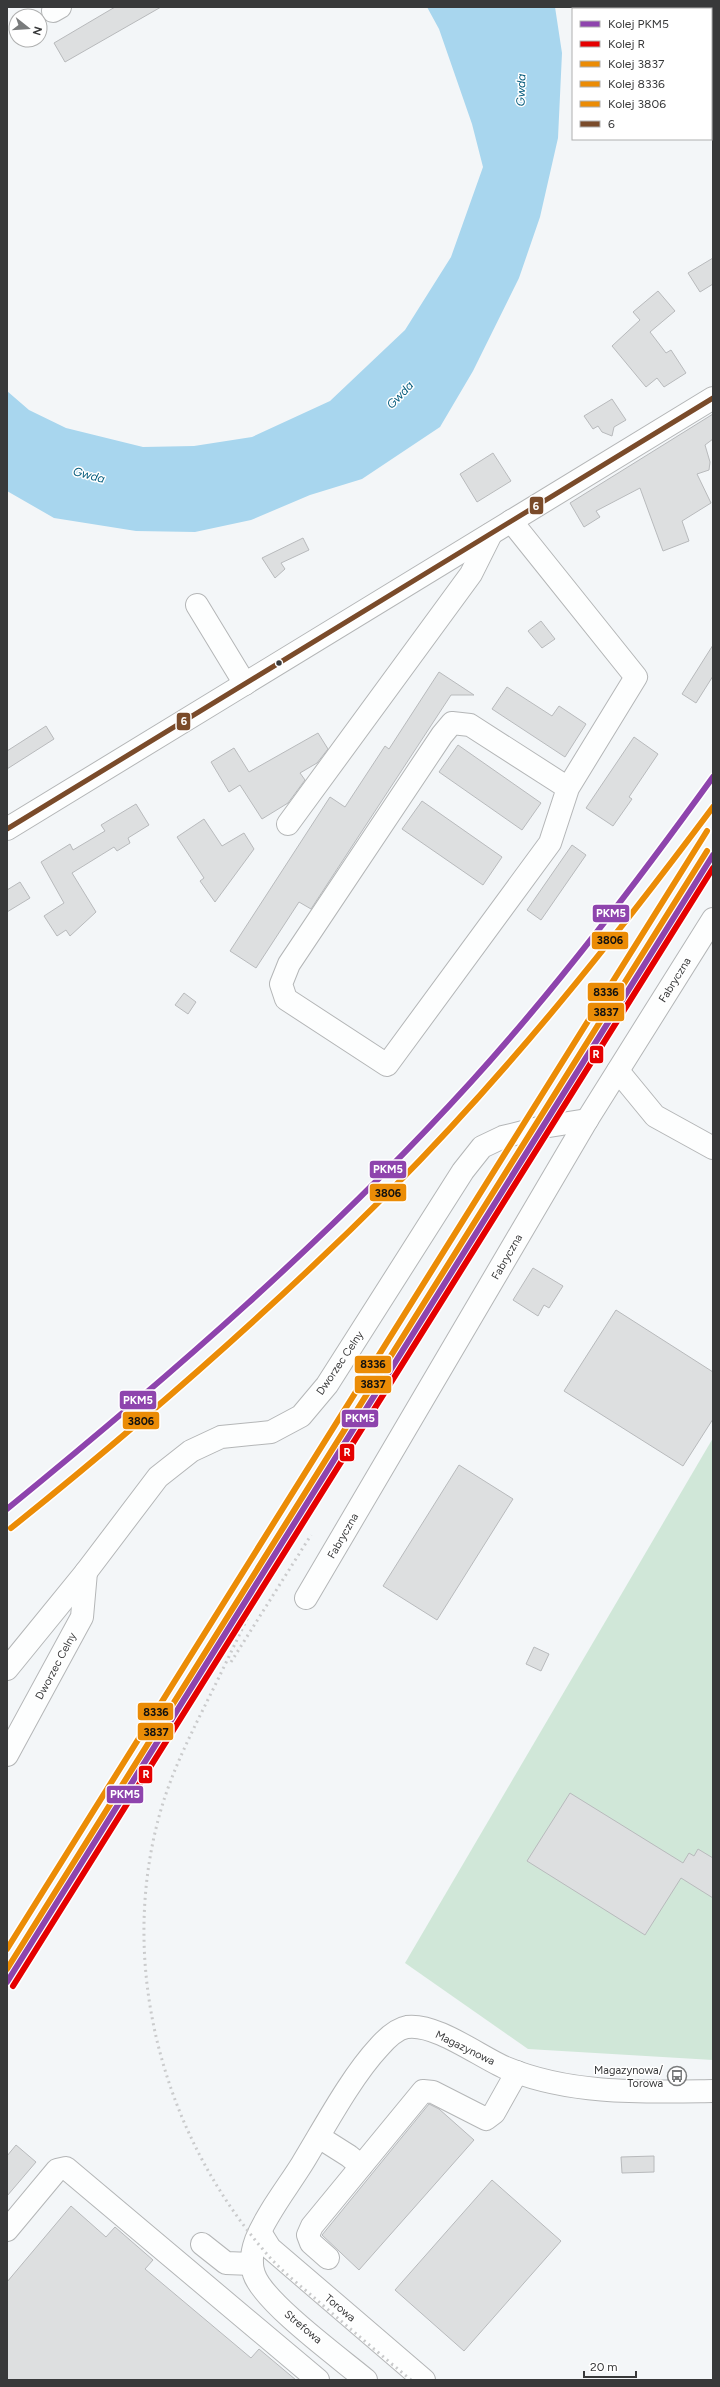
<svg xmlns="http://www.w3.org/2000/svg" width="720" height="2387" font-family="Figtree,sans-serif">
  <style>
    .green { fill: #d0e7d8 }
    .water { fill: #a8d6ee }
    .building { fill: #dddfe0; stroke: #b8babc }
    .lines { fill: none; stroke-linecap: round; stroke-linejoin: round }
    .minor-casing { stroke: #b4b6b7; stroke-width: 24 }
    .minor { stroke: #fdfefe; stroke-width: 22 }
    .rail { stroke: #cacbcc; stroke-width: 3; stroke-dasharray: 2 4; stroke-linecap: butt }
    .bus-1-casing { stroke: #fff; stroke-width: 8 }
    .bus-1 { stroke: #7a4b2a; stroke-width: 5 }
    .rail-1-casing { stroke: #fff; stroke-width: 9 }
    .rail-2-casing { stroke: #fff; stroke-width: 9 }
    .rail-3-casing { stroke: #fff; stroke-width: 9 }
    .rail-4-casing { stroke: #fff; stroke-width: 9 }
    .rail-5-casing { stroke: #fff; stroke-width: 9 }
    .rail-1 { stroke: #8e44ad; stroke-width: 6 }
    .rail-2 { stroke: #e50000; stroke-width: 6 }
    .rail-3 { stroke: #eb8c06; stroke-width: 6 }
    .rail-4 { stroke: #eb8c06; stroke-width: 6 }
    .rail-5 { stroke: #eb8c06; stroke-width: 6 }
    .bus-dot { fill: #38393a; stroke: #fff; stroke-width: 1.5 }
    .labels { text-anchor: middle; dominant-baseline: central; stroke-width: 3; stroke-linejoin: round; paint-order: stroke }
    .street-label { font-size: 11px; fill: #38393a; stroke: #fff }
    .poi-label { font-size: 11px; fill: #38393a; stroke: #fff; text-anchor: end }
    .water-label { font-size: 12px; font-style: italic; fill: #095e7e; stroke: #fff }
    .line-badge { stroke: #fff; stroke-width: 1.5 }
    .badge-label { font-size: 11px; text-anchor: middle; font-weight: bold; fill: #fff }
    .pale-badge-label { font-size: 11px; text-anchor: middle; font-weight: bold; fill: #111 }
  </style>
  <rect width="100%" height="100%" fill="#f3f6f8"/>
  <path class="green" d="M713 1438V2060L528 2049 405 1963Z"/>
  <path class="water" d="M427 7H555L562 53 558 138 540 217 519 278 473 371 440 427 362 479 310 495 251 520 195 532 136 531 54 518 7 491V391L29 410 66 428 143 447 194 446 252 437 330 401 405 330 451 257 483 167 472 124 439 29Z"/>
  <g class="building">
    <path d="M115 7H161L65 62 54 43Z"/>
    <path d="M713 258V284L700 292 688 273Z"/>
    <path d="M658 291 675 311 650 332 666 353 671 350 686 373 664 387 657 378 646 387 612 346 640 320 633 312Z"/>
    <path d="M612 399 626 420 614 427 612 436 602 432 598 426 593 429 584 416Z"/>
    <path d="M713 414V439L705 445 710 462 709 470 697 474 711 503 682 521 689 541 663 551 640 488 596 511 600 517 584 527 570 503Z"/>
    <path d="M493 453 511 481 477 502 460 474Z"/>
    <path d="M303 538 309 550 281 563 285 569 275 578 262 558Z"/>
    <path d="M541 621 555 639 542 648 528 631Z"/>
    <path d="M713 645V676L696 703 682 694Z"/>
    <path d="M439 672 474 695H451L311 909 299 902 256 968 230 951 330 797 345 807 385 746 389 749Z"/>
    <path d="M507 687 552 716 559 706 586 724 565 757 492 709Z"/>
    <path d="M46 726 54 739 7 769V751Z"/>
    <path d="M318 733 328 749 317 763 300 773 305 780 288 803 262 819 240 785 229 792 211 762 234 748 249 772Z"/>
    <path d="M634 737 658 754 629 797 632 799 613 826 586 808Z"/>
    <path d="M458 745 541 803 522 830 439 772Z"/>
    <path d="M422 801 502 857 483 885 402 829Z"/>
    <path d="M136 804 149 825 128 838 130 843 117 851 114 847 72 873 96 912 70 936 66 930 57 936 44 916 64 903 41 862 70 844 73 850 105 831 101 825Z"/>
    <path d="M204 819 222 846 244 833 254 849 215 902 200 881 204 878 177 837Z"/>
    <path d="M572 845 586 855 541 920 527 910Z"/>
    <path d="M20 882 30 898 7 912V890Z"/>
    <path d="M184 993 196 1002 188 1014 175 1005Z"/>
    <path d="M533 1268 563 1286 549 1308 544 1305 538 1316 513 1300Z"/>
    <path d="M616 1310 713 1372V1419L683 1466 564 1391Z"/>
    <path d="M459 1465 513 1499 437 1620 383 1586Z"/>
    <path d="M534 1647 549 1654 541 1671 526 1664Z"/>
    <path d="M570 1793 683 1863 689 1853 694 1856 698 1849 713 1858V1898L681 1878 645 1935 527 1861Z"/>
    <path d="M429 2104 439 2109 474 2140 359 2270 322 2235Z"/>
    <path d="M16 2145 36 2162 7 2196V2156Z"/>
    <path d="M654 2156V2172L622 2173 621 2157Z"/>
    <path d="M492 2180 561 2241 464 2351 395 2290Z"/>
    <path d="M71 2206 106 2237 115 2227 153 2260 145 2269 251 2358 259 2349 296 2380H7V2282Z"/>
  </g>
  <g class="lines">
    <g class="minor-casing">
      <g id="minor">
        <path d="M53 11 60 7"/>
        <path d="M511 521 636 677 568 788 550 843 387 1065 286 999 281 984 289 964 442 735 452 723 470 725 568 788"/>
        <path d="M197 605 245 684"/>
        <path d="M288 824 471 574 491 534"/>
        <path d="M7 829 713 398"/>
        <path d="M618 1071 655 1116 713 1148"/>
        <path d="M306 1598 587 1120 713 919"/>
        <path d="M7 1669 86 1572 158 1477 191 1451 221 1437 271 1432 301 1416 327 1385 463 1171 482 1147 503 1137 543 1127 587 1120"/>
        <path d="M7 1755 82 1617 86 1572"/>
        <path d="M319 2137 349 2156 361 2166"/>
        <path d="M7 2230 57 2170 66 2168 318 2380"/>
        <path d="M260 2232 270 2248 424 2380"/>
        <path d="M202 2244 226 2263 252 2264"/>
        <path d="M328 2258 311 2243 308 2235 312 2226 423 2091 433 2092 486 2119 494 2113 517 2072"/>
        <path d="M366 2380C341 2359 263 2302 254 2274 250 2263 252 2251 256 2240 267 2213 287 2188 302 2164 324 2128 351 2077 379 2047 386 2039 396 2029 407 2027 436 2023 480 2057 506 2068 571 2095 644 2092 713 2091"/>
      </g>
    </g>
    <use href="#minor" class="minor"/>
    <g class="rail">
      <path d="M308 1501C276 1557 249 1615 221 1673 199 1719 174 1763 160 1813 117 1966 163 2134 266 2253 281 2271 301 2286 318 2301 349 2328 380 2354 411 2380"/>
      <path d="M231 1662 311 1535"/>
    </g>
    <g class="bus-1-casing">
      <path id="bus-1" d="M7 829 713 398"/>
    </g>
    <use href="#bus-1" class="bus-1"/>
    <g class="rail-1-casing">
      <g id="rail-1">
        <path d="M7 1509C170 1376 329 1238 471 1082 558 986 637 882 713 777"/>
        <path d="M7 1982 713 855"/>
      </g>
    </g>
    <g class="rail-2-casing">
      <path id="rail-2" d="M13 1986 713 868"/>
    </g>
    <g class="rail-3-casing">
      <path id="rail-3" d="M7 1969 707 851"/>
    </g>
    <g class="rail-4-casing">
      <path id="rail-4" d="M7 1949 707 831"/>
    </g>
    <g class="rail-5-casing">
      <path id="rail-5" d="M11 1528C143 1422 270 1311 390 1191 508 1072 613 941 713 807"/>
    </g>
    <use href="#rail-1" class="rail-1"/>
    <use href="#rail-2" class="rail-2"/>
    <use href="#rail-3" class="rail-3"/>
    <use href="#rail-4" class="rail-4"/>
    <use href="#rail-5" class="rail-5"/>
  </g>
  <defs>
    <g id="bus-ring" transform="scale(1)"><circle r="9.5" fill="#fff" stroke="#797b7c" stroke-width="1.5"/><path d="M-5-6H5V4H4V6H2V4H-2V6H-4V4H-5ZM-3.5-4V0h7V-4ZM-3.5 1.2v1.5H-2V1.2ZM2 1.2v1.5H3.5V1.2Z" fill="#797b7c"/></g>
  </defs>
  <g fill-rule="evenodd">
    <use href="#bus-ring" x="677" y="2076"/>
  </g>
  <circle class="bus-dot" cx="279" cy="663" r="3.5"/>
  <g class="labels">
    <g class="street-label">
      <text transform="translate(675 980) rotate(-58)">Fabryczna</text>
      <text transform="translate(507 1257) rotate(-60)">Fabryczna</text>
      <text transform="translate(340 1363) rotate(-56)">Dworzec Celny</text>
      <text transform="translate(343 1536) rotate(-60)">Fabryczna</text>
      <text transform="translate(56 1666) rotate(-62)">Dworzec Celny</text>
      <text transform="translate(465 2048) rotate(26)">Magazynowa</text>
      <text transform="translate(340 2308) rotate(40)">Torowa</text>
      <text transform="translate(303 2327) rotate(40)">Strefowa</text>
    </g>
    <g class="poi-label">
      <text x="663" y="2070">Magazynowa/<tspan x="663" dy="13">Torowa</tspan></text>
    </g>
    <g class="water-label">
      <text transform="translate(521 90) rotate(-88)">Gwda</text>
      <text transform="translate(400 395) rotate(-47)">Gwda</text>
      <text transform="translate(89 475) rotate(15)">Gwda</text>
    </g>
  </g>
  <g class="line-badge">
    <rect x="529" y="496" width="15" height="19" rx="4" fill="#7a4b2a"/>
    <rect x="176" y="712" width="15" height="19" rx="4" fill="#7a4b2a"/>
    <rect x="592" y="904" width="38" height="19" rx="4" fill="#8e44ad"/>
    <rect x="591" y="931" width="38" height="19" rx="4" fill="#eb8c06"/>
    <rect x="587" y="982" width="38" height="20" rx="4" fill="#eb8c06"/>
    <rect x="587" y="1002" width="38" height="20" rx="4" fill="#eb8c06"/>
    <rect x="589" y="1045" width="15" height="19" rx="4" fill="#e50000"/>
    <rect x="369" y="1160" width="38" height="19" rx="4" fill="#8e44ad"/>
    <rect x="369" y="1183" width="38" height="19" rx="4" fill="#eb8c06"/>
    <rect x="354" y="1355" width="38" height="19" rx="4" fill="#eb8c06"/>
    <rect x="354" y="1375" width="38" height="19" rx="4" fill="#eb8c06"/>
    <rect x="119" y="1390" width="38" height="20" rx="4" fill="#8e44ad"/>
    <rect x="341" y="1409" width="38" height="19" rx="4" fill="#8e44ad"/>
    <rect x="122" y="1411" width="38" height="19" rx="4" fill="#eb8c06"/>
    <rect x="339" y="1443" width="16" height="19" rx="4" fill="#e50000"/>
    <rect x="137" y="1702" width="37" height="19" rx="4" fill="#eb8c06"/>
    <rect x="137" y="1722" width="37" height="19" rx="4" fill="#eb8c06"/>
    <rect x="138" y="1765" width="15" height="19" rx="4" fill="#e50000"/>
    <rect x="106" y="1785" width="38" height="19" rx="4" fill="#8e44ad"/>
  </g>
  <g class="badge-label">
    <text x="536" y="510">6</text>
    <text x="184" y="725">6</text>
    <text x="611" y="917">PKM5</text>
    <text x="596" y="1058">R</text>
    <text x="388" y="1173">PKM5</text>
    <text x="138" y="1404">PKM5</text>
    <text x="360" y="1422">PKM5</text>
    <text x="347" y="1456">R</text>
    <text x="146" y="1778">R</text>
    <text x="125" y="1798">PKM5</text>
  </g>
  <g class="pale-badge-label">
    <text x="610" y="944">3806</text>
    <text x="606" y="996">8336</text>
    <text x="606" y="1016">3837</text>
    <text x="388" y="1197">3806</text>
    <text x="373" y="1368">8336</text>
    <text x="373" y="1388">3837</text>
    <text x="141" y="1425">3806</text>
    <text x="156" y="1716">8336</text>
    <text x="156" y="1736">3837</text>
  </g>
  <rect width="720" height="2387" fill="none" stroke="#38393a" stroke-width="16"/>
  <rect x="572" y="8" width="140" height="132" fill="#ffffff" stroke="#afb0b0"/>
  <rect x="580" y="21" width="20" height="6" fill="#8e44ad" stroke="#afb0b0"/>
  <text x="608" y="28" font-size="12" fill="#38393a">Kolej PKM5</text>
  <rect x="580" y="41" width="20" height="6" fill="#e50000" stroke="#afb0b0"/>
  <text x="608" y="48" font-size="12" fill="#38393a">Kolej R</text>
  <rect x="580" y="61" width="20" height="6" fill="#eb8c06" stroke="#afb0b0"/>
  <text x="608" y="68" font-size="12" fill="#38393a">Kolej 3837</text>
  <rect x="580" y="81" width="20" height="6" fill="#eb8c06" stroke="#afb0b0"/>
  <text x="608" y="88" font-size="12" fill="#38393a">Kolej 8336</text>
  <rect x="580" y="101" width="20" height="6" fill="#eb8c06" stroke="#afb0b0"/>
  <text x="608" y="108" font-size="12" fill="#38393a">Kolej 3806</text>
  <rect x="580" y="121" width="20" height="6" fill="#7a4b2a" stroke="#afb0b0"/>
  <text x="608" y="128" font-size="12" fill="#38393a">6</text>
  <g transform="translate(28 28) rotate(107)"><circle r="19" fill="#ffffff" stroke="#afb0b0"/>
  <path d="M0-3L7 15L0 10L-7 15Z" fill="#797b7c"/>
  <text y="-6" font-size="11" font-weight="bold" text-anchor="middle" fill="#38393a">N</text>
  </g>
  <path d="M584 2371v6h52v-6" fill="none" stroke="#38393a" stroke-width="2"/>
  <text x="590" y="2371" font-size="12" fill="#38393a" stroke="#ffffff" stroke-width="3" paint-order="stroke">20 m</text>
</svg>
